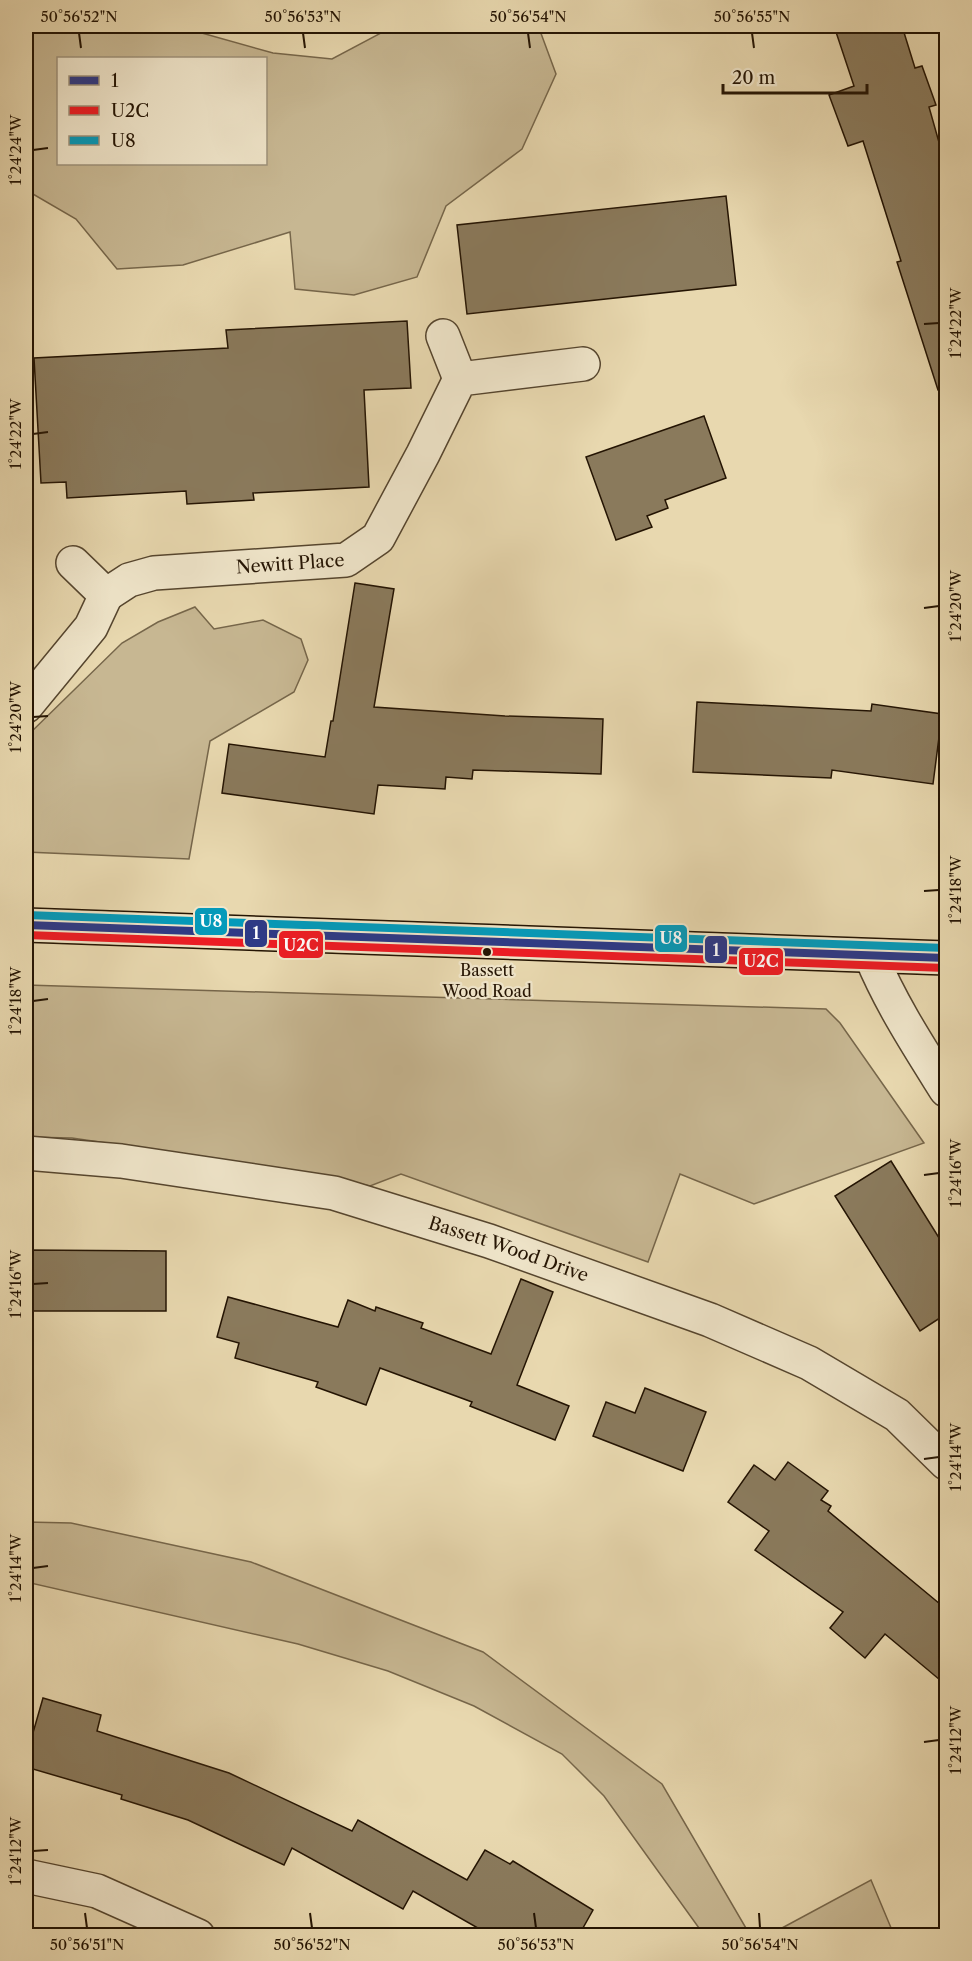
<svg xmlns="http://www.w3.org/2000/svg" width="972" height="1961" font-family="'Libre Caslon Text',serif">
  <style>
    .green { fill: #c7b792; stroke: #76664a; stroke-width: 1.5; fill-rule: evenodd }
    .building { fill: #8a7a5c; stroke: #241403; stroke-width: 1.5 }
    .lines { fill: none; stroke-linecap: round; stroke-linejoin: round }
    .street-casing { stroke: #55452e; stroke-width: 36 }
    .primary-casing { stroke: #241403; stroke-width: 36 }
    .street { stroke: #f0e6cb; stroke-width: 33 }
    .primary { stroke: #e8d8af; stroke-width: 33 }
    .bus-1-casing { stroke: #f0e6cb; stroke-width: 12 }
    .bus-2-casing { stroke: #f0e6cb; stroke-width: 12 }
    .bus-3-casing { stroke: #f0e6cb; stroke-width: 12 }
    .bus-1 { stroke: #2e3a86; stroke-width: 8 }
    .bus-2 { stroke: #ed1c24; stroke-width: 8 }
    .bus-3 { stroke: #049aba; stroke-width: 8 }
    .ticks { fill: none; stroke: #241403; stroke-width: 2 }
    .bus-dot { fill: #241403; stroke: #f0e6cb; stroke-width: 2 }
    .labels { text-anchor: middle; dominant-baseline: central; stroke-width: 4.5; stroke-linejoin: round; paint-order: stroke }
    .bus-label { font-size: 16px; fill: #241403; stroke: #f0e6cb }
    .street-label { font-size: 18px; fill: #241403; stroke: #f0e6cb }
    .line-badge { stroke: #f0e6cb; stroke-width: 2 }
    .badge-label { font-size: 16px; text-anchor: middle; font-weight: bold; fill: #fff }
    .neatline { fill: none; stroke: #241403; stroke-width: 2 }
    .ticks-label { font-size: 15px; text-anchor: middle; fill: #241403 }
  </style>
  <rect width="100%" height="100%" fill="#e8d8af"/>
  <filter id="stains"><feTurbulence type="fractalNoise" baseFrequency=".00333" numOctaves="4"/><feColorMatrix values="0 0 0 0 .2 0 0 0 0 .09 0 0 0 0 .02 0 0 0 .5 -.17"/></filter>
  <radialGradient id="worn" r=".72"><stop offset=".6" stop-color="#630" stop-opacity="0"/><stop offset="1" stop-color="#630" stop-opacity=".3"/></radialGradient>
  <g class="green">
    <path d="M26 26H164L184 28 273 53 332 59 383 32 389 26H536L539 28 556 74 522 149 446 206 417 277 354 295 295 289 290 232 183 265 117 269 76 219 26 190ZM58 58H266V164H58Z"/>
    <path d="M195 607 214 629 263 620 301 639 308 660 294 692 210 741 189 859 26 852V737L122 643 158 622Z"/>
    <path d="M26 985 826 1009 840 1023 924 1143 754 1204 680 1174 648 1262 401 1174 370 1186 272 1167 72 1138 26 1137Z"/>
    <path d="M26 1522 71 1523 251 1562 483 1652 662 1784 750 1935H704L604 1796 562 1754 474 1706 388 1671 298 1644 26 1582Z"/>
    <path d="M871 1880 894 1935H769Z"/>
  </g>
  <g class="building">
    <path d="M834 26H902L915 68 922 66 936 105 929 107 946 167V389L938 390 897 262 901 261 863 141 848 146 829 95 854 86Z"/>
    <path d="M726 196 736 285 467 314 457 225Z"/>
    <path d="M407 321 411 388 364 390 369 487 253 493 254 500 187 504 186 491 67 498 66 482 41 483 34 358 228 348 226 330Z"/>
    <path d="M704 416 726 478 665 500 668 508 647 516 652 527 616 540 586 457Z"/>
    <path d="M355 583 394 589 374 707 505 716 603 719 601 774 473 770 472 779 446 777 445 789 378 785 374 814 222 793 229 744 325 757 331 721H333Z"/>
    <path d="M697 702 871 711 872 704 942 714 933 784 832 770 831 778 693 772Z"/>
    <path d="M891 1161 946 1249V1314L920 1331 835 1196Z"/>
    <path d="M26 1250 166 1251V1311H26Z"/>
    <path d="M521 1279 553 1292 517 1385 569 1406 555 1440 470 1406 472 1402 380 1368 366 1405 316 1387 318 1382 235 1358 239 1343 217 1337 228 1297 338 1327 348 1300 375 1311 376 1307 423 1323 421 1328 491 1354Z"/>
    <path d="M645 1388 706 1412 683 1471 593 1436 606 1402 635 1413Z"/>
    <path d="M788 1462 828 1491 821 1500 831 1506 828 1511 946 1609V1685L885 1634 865 1658 830 1628 843 1612 755 1550 769 1531 728 1502 754 1465 775 1480Z"/>
    <path d="M43 1698 101 1715 97 1731 229 1773 352 1831 358 1820 467 1880 485 1850 510 1864 513 1861 593 1910 579 1935H490L413 1891 403 1909 292 1848 284 1865 188 1820 121 1799 122 1795 26 1767V1757Z"/>
  </g>
  <g class="lines">
    <g class="street-casing">
      <g id="street">
        <path d="M443 336 460 379"/>
        <path d="M73 563 106 595"/>
        <path id="s1" d="M106 595 129 580 154 573 346 560 378 538 423 454 460 379 583 364"/>
        <path d="M26 706 91 627 106 595"/>
        <path d="M871 956C891 1004 919 1047 946 1090"/>
        <path id="s2" d="M26 1153 121 1161 334 1193 489 1241 710 1320 809 1363 897 1415 946 1463"/>
        <path d="M26 1876 97 1891 198 1936"/>
      </g>
    </g>
    <g class="primary-casing">
      <path id="primary" d="M26 925 946 958"/>
    </g>
    <use href="#street" class="street"/>
    <use href="#primary" class="primary"/>
    <g class="bus-1-casing">
      <path id="bus-1" d="M26 925 946 958"/>
    </g>
    <g class="bus-2-casing">
      <path id="bus-2" d="M26 935 946 968"/>
    </g>
    <g class="bus-3-casing">
      <path id="bus-3" d="M26 915 946 948"/>
    </g>
    <use href="#bus-1" class="bus-1"/>
    <use href="#bus-2" class="bus-2"/>
    <use href="#bus-3" class="bus-3"/>
  </g>
  <path class="ticks" d="M79 33 81 48M303 33 305 48M528 33 530 48M752 33 754 48M33 150 48 148M924 324 939 323M33 434 48 432M924 608 939 606M33 717 48 716M924 891 939 890M33 1001 48 999M924 1175 939 1173M33 1284 48 1283M924 1459 939 1457M33 1568 48 1566M924 1742 939 1740M33 1851 48 1850M85 1913 87 1928M310 1913 312 1928M534 1913 536 1928M759 1913 760 1928"/>
  <circle class="bus-dot" cx="487" cy="952" r="5"/>
  <g class="labels">
    <g class="bus-label">
      <text x="487" y="970">Bassett<tspan x="487" dy="21">Wood Road</tspan></text>
    </g>
    <g class="street-label">
      <text stroke="none"><textPath href="#s1" startOffset="190">Newitt Place</textPath></text>
      <text stroke="none"><textPath href="#s2" startOffset="494">Bassett Wood Drive</textPath></text>
    </g>
  </g>
  <g class="line-badge">
    <rect x="194" y="907" width="34" height="29" rx="6" fill="#049aba"/>
    <rect x="244" y="919" width="24" height="29" rx="6" fill="#2e3a86"/>
    <rect x="654" y="924" width="34" height="29" rx="6" fill="#049aba"/>
    <rect x="278" y="930" width="46" height="29" rx="6" fill="#ed1c24"/>
    <rect x="704" y="935" width="24" height="29" rx="6" fill="#2e3a86"/>
    <rect x="738" y="947" width="46" height="29" rx="6" fill="#ed1c24"/>
  </g>
  <g class="badge-label">
    <text x="211" y="927">U8</text>
    <text x="256" y="939">1</text>
    <text x="671" y="944">U8</text>
    <text x="301" y="951">U2C</text>
    <text x="716" y="956">1</text>
    <text x="761" y="967">U2C</text>
  </g>
  <rect width="972" height="1961" fill="none" stroke="#e8d8af" stroke-width="66"/>
  <rect x="57" y="57" width="210" height="108" fill="#f0e6cb" stroke="#9e927b" stroke-width="1.5"/>
  <rect x="69" y="76" width="30" height="9" fill="#2e3a86" stroke="#9e927b" stroke-width="1.5"/>
  <text x="111" y="87" font-size="18" fill="#241403">1</text>
  <rect x="69" y="106" width="30" height="9" fill="#ed1c24" stroke="#9e927b" stroke-width="1.5"/>
  <text x="111" y="117" font-size="18" fill="#241403">U2C</text>
  <rect x="69" y="136" width="30" height="9" fill="#049aba" stroke="#9e927b" stroke-width="1.5"/>
  <text x="111" y="147" font-size="18" fill="#241403">U8</text>
  <path d="M723 84v9h144v-9" fill="none" stroke="#241403" stroke-width="3"/>
  <text x="732" y="84" font-size="18" fill="#241403" stroke="#f0e6cb" stroke-width="4.5" paint-order="stroke">20 m</text>
  <rect x="33" y="33" width="906" height="1895" class="neatline"/>
  <g class="ticks-label">
    <text x="79" y="22">50°56'52"N</text>
    <text x="303" y="22">50°56'53"N</text>
    <text x="528" y="22">50°56'54"N</text>
    <text x="752" y="22">50°56'55"N</text>
    <text transform="translate(16 150) rotate(-90)" y="5">1°24'24"W</text>
    <text transform="translate(956 323) rotate(-90)" y="5">1°24'22"W</text>
    <text transform="translate(16 434) rotate(-90)" y="5">1°24'22"W</text>
    <text transform="translate(956 606) rotate(-90)" y="5">1°24'20"W</text>
    <text transform="translate(16 717) rotate(-90)" y="5">1°24'20"W</text>
    <text transform="translate(956 890) rotate(-90)" y="5">1°24'18"W</text>
    <text transform="translate(16 1001) rotate(-90)" y="5">1°24'18"W</text>
    <text transform="translate(956 1173) rotate(-90)" y="5">1°24'16"W</text>
    <text transform="translate(16 1284) rotate(-90)" y="5">1°24'16"W</text>
    <text transform="translate(956 1457) rotate(-90)" y="5">1°24'14"W</text>
    <text transform="translate(16 1568) rotate(-90)" y="5">1°24'14"W</text>
    <text transform="translate(956 1740) rotate(-90)" y="5">1°24'12"W</text>
    <text transform="translate(16 1851) rotate(-90)" y="5">1°24'12"W</text>
    <text x="87" y="1950">50°56'51"N</text>
    <text x="312" y="1950">50°56'52"N</text>
    <text x="536" y="1950">50°56'53"N</text>
    <text x="760" y="1950">50°56'54"N</text>
  </g>
  <rect width="100%" height="100%" filter="url(#stains)"/>
  <rect width="100%" height="100%" fill="url(#worn)"/>
</svg>
